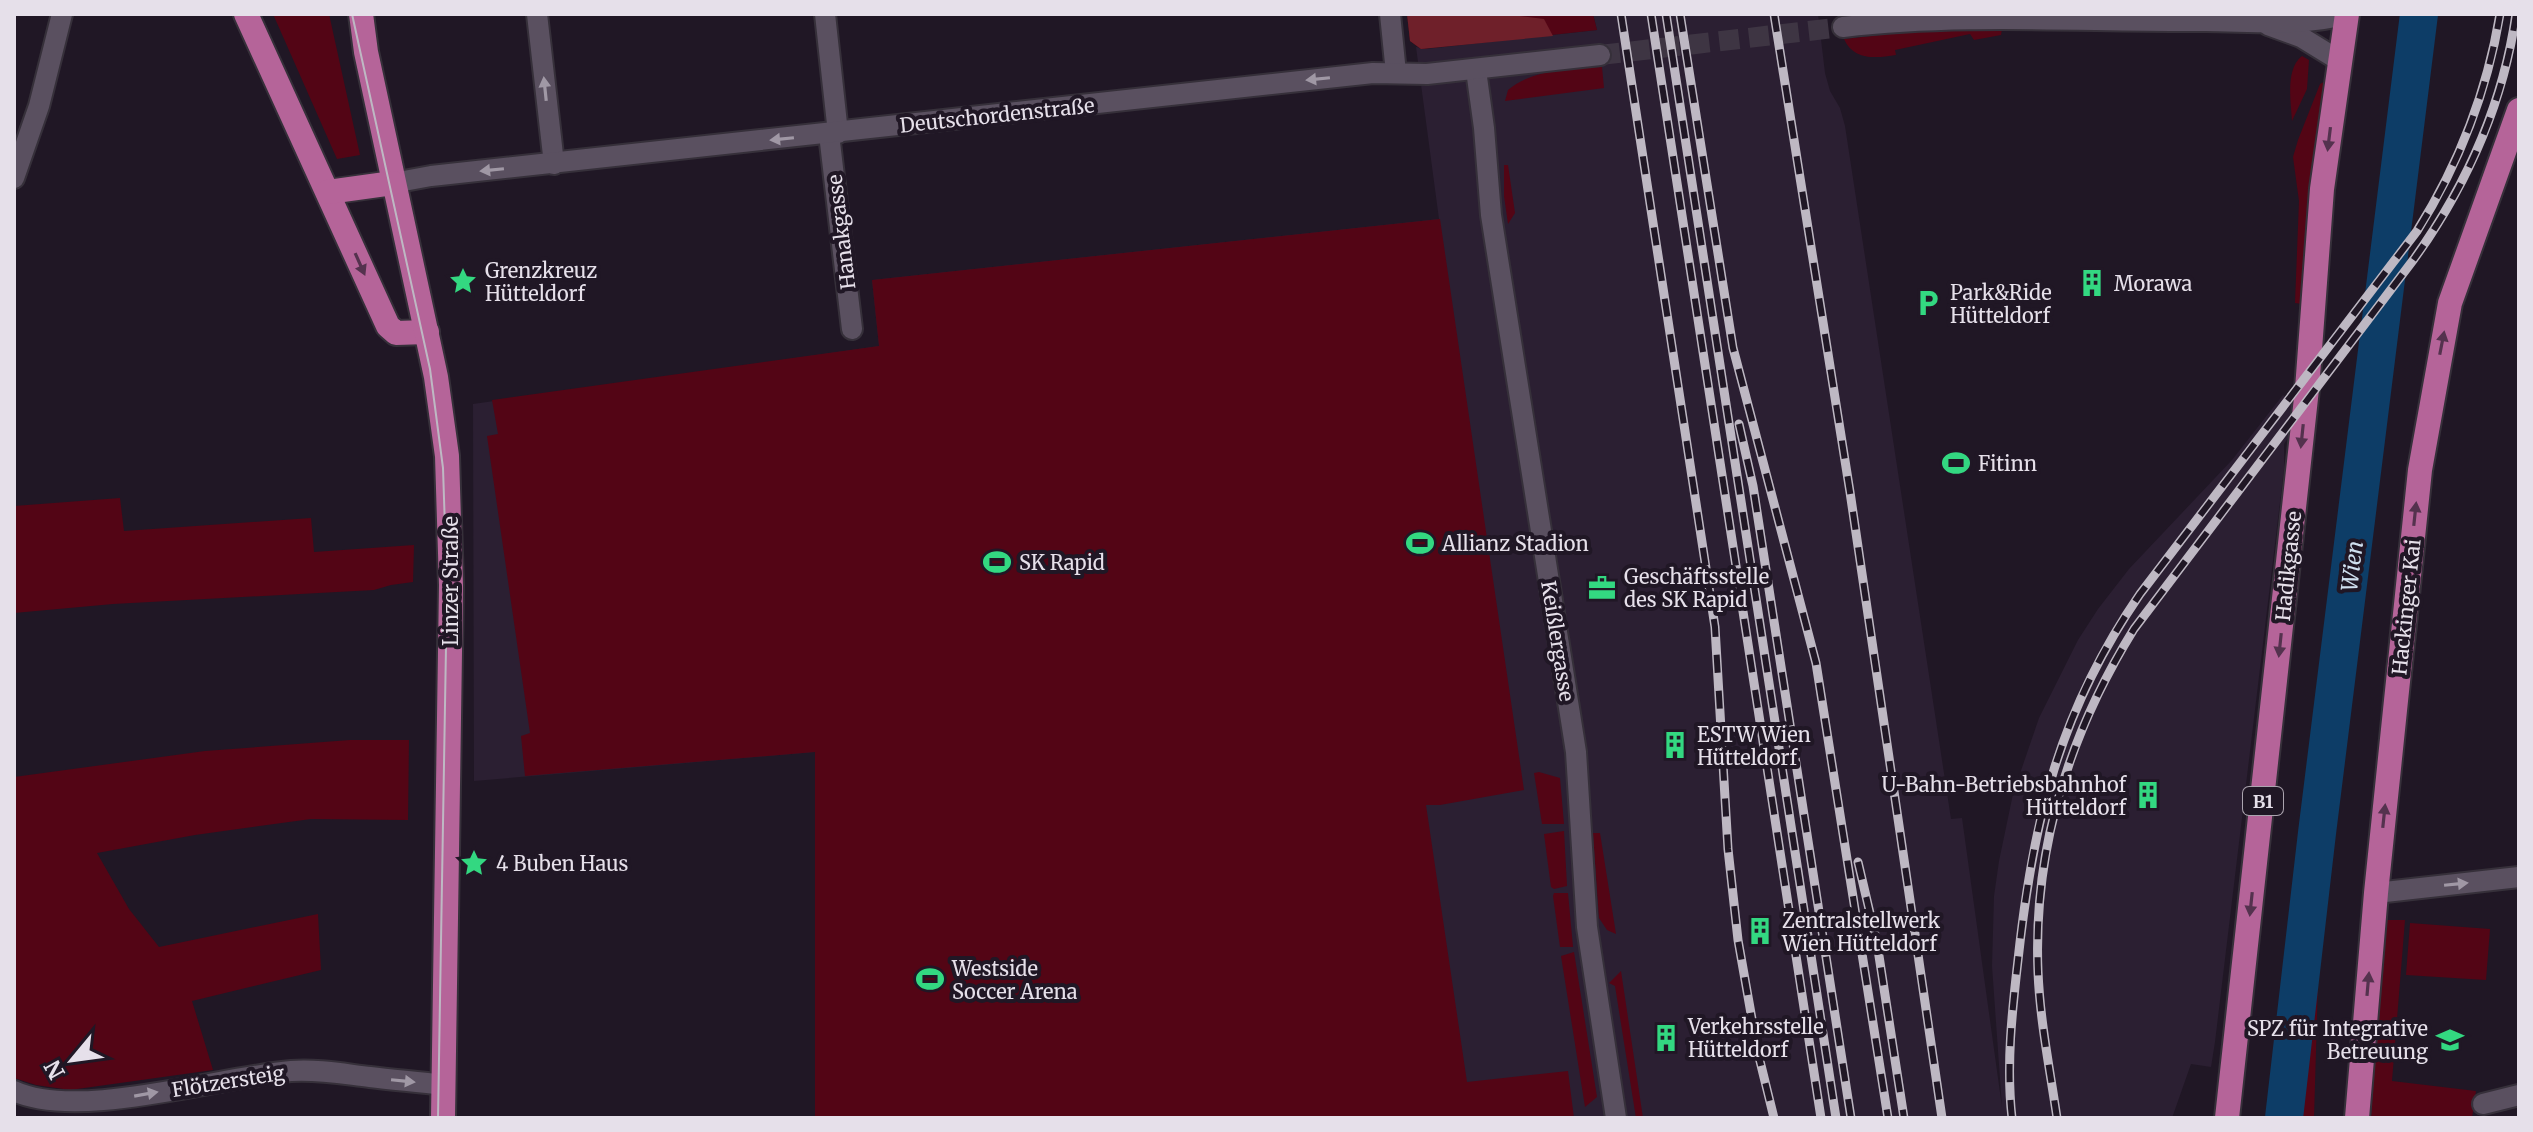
<svg xmlns="http://www.w3.org/2000/svg" width="2533" height="1132" font-family="Merriweather,serif">
  <style>
    .built { fill: #2b1f32 }
    .green { fill: #530515 }
    .forest { fill: #6f202a }
    .water { fill: #0d3d67 }
    .lines { fill: none; stroke-linecap: round; stroke-linejoin: round }
    .river { stroke: #0d3d67; stroke-width: 38 }
    .minor-tunnel { stroke: #3e3543; stroke-width: 20; stroke-dasharray: 20 10; stroke-linecap: butt }
    .minor-casing { stroke: #36303a; stroke-width: 24 }
    .major-casing { stroke: #36303a; stroke-width: 28 }
    .minor { stroke: #5a5060; stroke-width: 20 }
    .major { stroke: #b56499; stroke-width: 24 }
    .tram { stroke: #beb8c3; stroke-width: 2 }
    .rail-casing { stroke: #beb8c3; stroke-width: 9 }
    .rail { stroke: #201725; stroke-width: 6; stroke-dasharray: 18; stroke-linecap: butt }
    .oneway { fill: #a098a5 }
    .oneway2 { fill: #54324e }
    .labels { text-anchor: middle; dominant-baseline: central; stroke-width: 8; stroke-linejoin: round; paint-order: stroke }
    .shield { fill: #201725; stroke: #aba4af; stroke-width: 2 }
    .shield-label { font-size: 18px; font-weight: bold; fill: #e6e0ea }
    .street-label { font-size: 20px; fill: #e6e0ea; stroke: #201725 }
    .poi-label { font-size: 20px; fill: #e6e0ea; stroke: #201725; text-anchor: start }
    .water-label { font-size: 22px; font-style: italic; fill: #d0e0f0; stroke: #201725 }
  </style>
  <rect width="100%" height="100%" fill="#201725"/>
  <path class="built" d="M1593 14H1818L1825 73 1830 91 1840 108 1845 126 1951 819 1962 818 2002 1107 1992 966 1994 896 1999 861 2013 794 2039 718 2078 640 2098 609 2129 569 2232 460 2283 395 2294 403 2290 435 2284 444V469L2215 1042 2211 1067 2191 1064 2172 1118H815V752L474 781 473 404 879 346 872 280 1439 219 1416 47 1426 49 1597 30Z"/>
  <g class="green">
    <path d="M273 14H329L360 155 337 159Z"/>
    <path d="M1407 14H1593L1597 30 1421 49 1410 41Z"/>
    <path d="M1999 27 2002 29 2001 35 1974 40 1970 34 1895 50 1896 55C1876 58 1854 61 1844 39L1936 29 1985 30 1986 28Z"/>
    <path d="M2302 56 2309 60 2307 89 2292 121C2291 102 2285 69 2302 56Z"/>
    <path d="M1602 67 1604 88 1505 101 1508 90C1533 69 1569 69 1602 67Z"/>
    <path d="M2324 82 2302 304 2295 303 2299 201 2293 157 2298 140 2320 84Z"/>
    <path d="M1504 165H1508L1515 213 1508 224 1504 196Z"/>
    <path d="M1440 219 1524 790 1440 805H1426L1467 1082 1568 1071 1574 1118H815V752L525 776 521 736 530 733 487 436 498 434 492 400 879 346 872 280Z"/>
    <path d="M120 498 124 531 311 518 314 552 414 545 413 582 391 585 374 590 113 604 14 613V506Z"/>
    <path d="M350 740H409L408 820 311 819 195 835 97 853 129 909 159 947 318 914 321 970 192 1001 213 1070 70 1090 36 1085 14 1078V777L205 751Z"/>
    <path d="M1539 772 1560 778 1564 824H1542L1534 773Z"/>
    <path d="M1564 831 1567 886 1554 889 1551 887 1544 834Z"/>
    <path d="M1593 833H1600L1616 934 1607 930 1599 918Z"/>
    <path d="M1554 893H1568L1573 947H1560L1553 896Z"/>
    <path d="M2385 920H2405L2392 1081 2476 1091 2472 1118H2371Z"/>
    <path d="M2410 923 2490 929 2486 980 2406 975Z"/>
    <path d="M1574 952 1597 1097 1585 1107 1561 956Z"/>
    <path d="M1621 971 1643 1118H1636L1615 986 1609 983Z"/>
    <path d="M2287 979 2293 988 2285 1044 2280 1047Z"/>
    <path d="M2318 982 2314 1118H2291L2295 1050 2303 1037 2309 990Z"/>
  </g>
  <path class="forest" d="M1407 14H1502L1544 19 1553 36 1421 49 1410 41Z"/>
  <path class="water" d="M2289 969 2316 971 2318 982 2309 990 2303 1037 2295 1050 2291 1118H2272L2280 1074 2278 1069 2279 1047 2285 1044 2293 989 2287 979Z"/>
  <g class="lines">
    <path class="river" d="M2284 1118 2317 833 2419 14"/>
    <path class="minor-tunnel" d="M1600 55 1843 27"/>
    <g class="minor-casing">
      <g id="minor">
        <path d="M537 14 554 164"/>
        <path d="M825 14 838 133"/>
        <path d="M1390 14 1396 73"/>
        <path d="M2268 25 2301 37 2340 61"/>
        <path d="M1843 27C1964 13 2084 22 2205 21 2249 21 2304 27 2346 14"/>
        <path d="M1476 70 1484 128 1491 215 1576 752 1587 927 1616 1118"/>
        <path d="M829 134 852 329"/>
        <path d="M14 178 39 106 62 14"/>
        <path d="M393 183 431 176 1373 73 1427 74 1600 55"/>
        <path d="M2376 893 2519 877"/>
        <path d="M14 1091C78 1121 218 1077 291 1071 318 1069 344 1074 370 1077 395 1080 419 1082 443 1085"/>
        <path d="M2483 1104 2519 1095"/>
      </g>
    </g>
    <g class="major-casing">
      <g id="major">
        <path d="M246 14 388 326 396 333 427 332"/>
        <path d="M361 14 366 52 436 377 447 456 451 585 443 1118"/>
        <path d="M328 192 393 183"/>
        <path d="M2227 1118 2307 389 2322 189 2347 14"/>
        <path d="M2357 1118 2376 893 2420 470 2450 303 2519 110"/>
      </g>
    </g>
    <use href="#minor" class="minor"/>
    <use href="#major" class="major"/>
    <path class="tram" d="M352 14 430 369 443 468 447 588 438 1118"/>
    <g class="rail-casing">
      <g id="rail">
        <path d="M1621 14 1715 627 1728 849 1738 940 1758 1053 1774 1118"/>
        <path d="M1651 14 1821 1118"/>
        <path d="M1666 14 1836 1118"/>
        <path d="M1680 14 1733 348 1816 663 1888 1118"/>
        <path d="M1774 14 1850 492 1942 1118"/>
        <path d="M1739 424 1753 486 1851 1118"/>
        <path d="M1858 862 1877 943 1904 1118"/>
        <path d="M2012 1118C2006 1065 2012 1012 2018 960 2033 820 2059 712 2140 594L2417 231C2459 164 2487 92 2500 14"/>
        <path d="M2057 1118C2050 1070 2040 1021 2038 972 2033 849 2069 734 2134 629L2414 259C2467 185 2503 105 2516 14"/>
      </g>
    </g>
    <use href="#rail" class="rail"/>
  </g>
  <defs><path id="oneway-solid" d="M-6-.8H1V-3.2L6.5 0L1 3.2V.8H-6Z" transform="scale(2)"/></defs>
  <g class="oneway">
    <use href="#oneway-solid" transform="translate(1318 79) rotate(174)"/>
    <use href="#oneway-solid" transform="translate(545 89) rotate(-96)"/>
    <use href="#oneway-solid" transform="translate(782 139) rotate(174)"/>
    <use href="#oneway-solid" transform="translate(492 170) rotate(174)"/>
    <use href="#oneway-solid" transform="translate(2456 884) rotate(-6)"/>
    <use href="#oneway-solid" transform="translate(403 1081) rotate(6)"/>
    <use href="#oneway-solid" transform="translate(146 1094) rotate(-10)"/>
  </g>
  <g class="oneway2">
    <use href="#oneway-solid" transform="translate(2329 139) rotate(97)"/>
    <use href="#oneway-solid" transform="translate(360 264) rotate(66)"/>
    <use href="#oneway-solid" transform="translate(2442 343) rotate(-79)"/>
    <use href="#oneway-solid" transform="translate(2302 436) rotate(96)"/>
    <use href="#oneway-solid" transform="translate(2415 514) rotate(-84)"/>
    <use href="#oneway-solid" transform="translate(2280 645) rotate(96)"/>
    <use href="#oneway-solid" transform="translate(2384 816) rotate(-84)"/>
    <use href="#oneway-solid" transform="translate(2251 904) rotate(96)"/>
    <use href="#oneway-solid" transform="translate(2368 984) rotate(-85)"/>
  </g>
  <defs>
    <g id="sight-bare" transform="scale(2.16)"><path d="M0-6L1.8-2.2L6-1.7L2.9 1.2L3.7 5.4L0 3.3L-3.7 5.4L-2.9 1.2L-6-1.7L-1.8-2.2Z" fill="#33d881" stroke="#201725" stroke-width="2.5" paint-order="stroke"/></g>
    <g id="building-bare" transform="scale(2.16)"><path d="M-4-6H4V6H1V3H-1V6H-4ZM-2.5-4.3h1.7v1.8h-1.7ZM.8-4.3h1.7v1.8H.8ZM-2.5-1h1.7V.8h-1.7ZM.8-1h1.7V.8H.8Z" fill="#33d881" stroke="#201725" stroke-width="2.5" paint-order="stroke"/></g>
    <g id="parking-bare" transform="scale(2.16)"><path d="M-3.5-5.5H1a3.5 3.5 0 0 1 0 7H-1V5.5H-3.5ZM-1-3.4V-.6H.8a1.4 1.4 0 0 0 0-2.8Z" fill="#33d881" stroke="#201725" stroke-width="2.5" paint-order="stroke"/></g>
    <g id="stadium-bare" transform="scale(2.16)"><path d="M0-5a6.5 5 0 1 0 0 10a6.5 5 0 1 0 0-10ZM-3.5-1.8h7v3.6h-7Z" fill="#33d881" stroke="#201725" stroke-width="2.5" paint-order="stroke"/></g>
    <g id="office-bare" transform="scale(2.16)"><path d="M-6-3h4V-5.5h4V-3h4V5H-6ZM-1-4.5V-3h2v-1.5ZM-6 0V1H6V0Z" fill="#33d881" stroke="#201725" stroke-width="2.5" paint-order="stroke"/></g>
    <g id="school-bare" transform="scale(2.16)"><path d="M0-5L7-2L0 1L-7-2ZM-4 1L0 2.5L4 1V4Q0 6-4 4Z" fill="#33d881" stroke="#201725" stroke-width="2.5" paint-order="stroke"/></g>
  </defs>
  <g fill-rule="evenodd">
    <use href="#sight-bare" x="463" y="281"/>
    <use href="#building-bare" x="2092" y="283"/>
    <use href="#parking-bare" x="1928" y="303"/>
    <use href="#stadium-bare" x="1956" y="463"/>
    <use href="#stadium-bare" x="1420" y="543"/>
    <use href="#stadium-bare" x="997" y="562"/>
    <use href="#office-bare" x="1602" y="588"/>
    <use href="#building-bare" x="1675" y="745"/>
    <use href="#building-bare" x="2148" y="795"/>
    <use href="#sight-bare" x="474" y="863"/>
    <use href="#building-bare" x="1760" y="931"/>
    <use href="#stadium-bare" x="930" y="979"/>
    <use href="#building-bare" x="1666" y="1038"/>
    <use href="#school-bare" x="2450" y="1040"/>
  </g>
  <g class="labels">
    <rect class="shield" x="2243" y="787" width="40" height="28" rx="6"/>
    <g class="shield-label">
      <text x="2263" y="801">B1</text>
    </g>
    <g class="street-label">
      <text transform="translate(997 115) rotate(-6)">Deutschordenstraße</text>
      <text transform="translate(841 232) rotate(-97)">Hanakgasse</text>
      <text transform="translate(2288 566) rotate(-84)">Hadikgasse</text>
      <text transform="translate(450 581) rotate(-90)">Linzer Straße</text>
      <text transform="translate(2406 607) rotate(-84)">Hackinger Kai</text>
      <text transform="translate(1558 641) rotate(81)">Keißlergasse</text>
      <text transform="translate(228 1081) rotate(-9)">Flötzersteig</text>
    </g>
    <g class="poi-label">
      <text x="485" y="270">Grenzkreuz<tspan x="485" dy="23">Hütteldorf</tspan></text>
      <text x="2114" y="283">Morawa</text>
      <text x="1950" y="292">Park&amp;Ride<tspan x="1950" dy="23">Hütteldorf</tspan></text>
      <text x="1978" y="463">Fitinn</text>
      <text x="1442" y="543">Allianz Stadion</text>
      <text x="1019" y="562">SK Rapid</text>
      <text x="1624" y="576">Geschäftsstelle<tspan x="1624" dy="23">des SK Rapid</tspan></text>
      <text x="1697" y="734">ESTW Wien<tspan x="1697" dy="23">Hütteldorf</tspan></text>
      <text x="2126" y="784" text-anchor="end">U-Bahn-Betriebsbahnhof<tspan x="2126" dy="23">Hütteldorf</tspan></text>
      <text x="496" y="863">4 Buben Haus</text>
      <text x="1782" y="920">Zentralstellwerk<tspan x="1782" dy="23">Wien Hütteldorf</tspan></text>
      <text x="952" y="968">Westside<tspan x="952" dy="23">Soccer Arena</tspan></text>
      <text x="1688" y="1026">Verkehrsstelle<tspan x="1688" dy="23">Hütteldorf</tspan></text>
      <text x="2428" y="1028" text-anchor="end">SPZ für Integrative<tspan x="2428" dy="23">Betreuung</tspan></text>
    </g>
    <g class="water-label">
      <text transform="translate(2352 566) rotate(-83)">Wien</text>
    </g>
  </g>
  <rect width="2533" height="1132" fill="none" stroke="#e6e0ea" stroke-width="32"/>
  <g transform="translate(72 1060) rotate(241)" stroke="#201725" stroke-width="6" paint-order="stroke">
  <path d="M0-6L14 30L0 20L-14 30Z" fill="#e6e0ea"/>
  <text y="-12" font-size="22" font-weight="bold" text-anchor="middle" fill="#e6e0ea">N</text>
  </g>
</svg>
